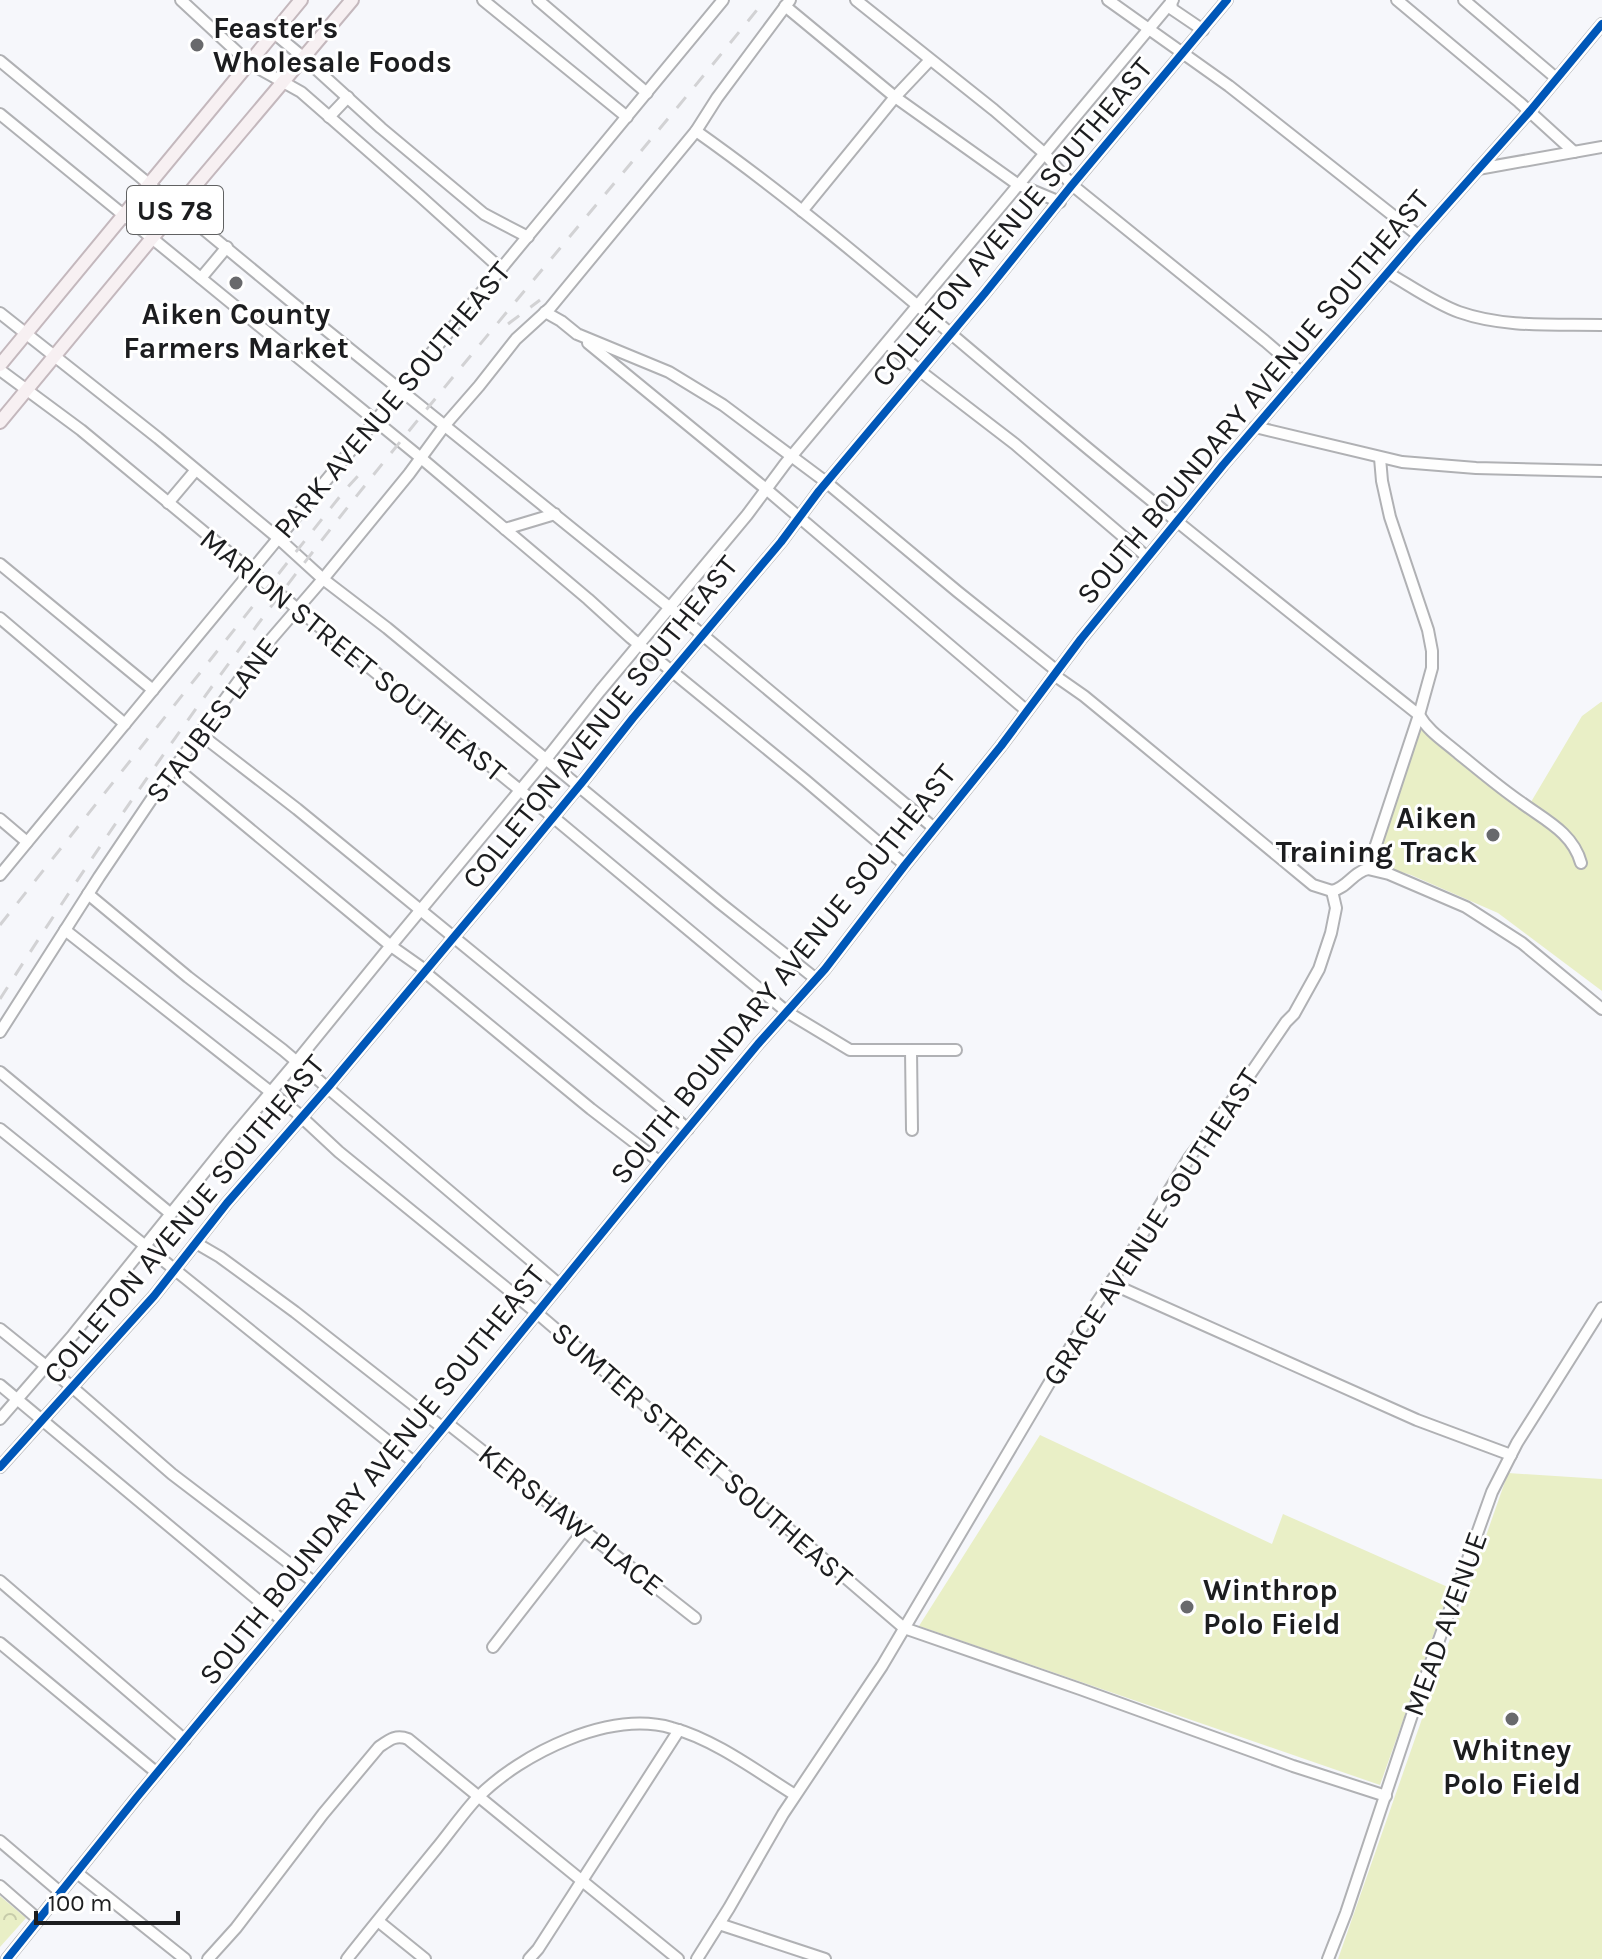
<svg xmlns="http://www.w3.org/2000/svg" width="1602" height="1959" font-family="Karla,sans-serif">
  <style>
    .grass { fill: #e9efc6 }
    .forest { fill: url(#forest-crowns) }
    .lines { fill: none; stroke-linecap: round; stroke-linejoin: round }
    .minor-casing { stroke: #b0b1b4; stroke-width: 14 }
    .major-casing { stroke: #c4b8bd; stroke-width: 16 }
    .minor { stroke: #fefefe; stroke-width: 10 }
    .major { stroke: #f7f0f2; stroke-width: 12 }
    .rail { stroke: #d2d2d4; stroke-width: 3; stroke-dasharray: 14 14; stroke-linecap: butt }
    .cycleway-casing { stroke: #fff; stroke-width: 13 }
    .cycleway { stroke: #0057b8; stroke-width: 8 }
    .poi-dot { fill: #68696c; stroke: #fff; stroke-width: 3 }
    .labels { text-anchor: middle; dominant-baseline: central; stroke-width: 6; stroke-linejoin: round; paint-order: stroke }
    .shield { fill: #fff; stroke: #606162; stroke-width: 2 }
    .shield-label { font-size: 28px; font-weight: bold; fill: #1c1d1f }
    .poi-label { font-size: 30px; font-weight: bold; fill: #1c1d1f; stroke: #fff; text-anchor: start }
    .street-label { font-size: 30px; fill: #1c1d1f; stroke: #fff }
  </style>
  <defs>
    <pattern id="forest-crowns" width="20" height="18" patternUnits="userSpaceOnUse" patternTransform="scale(2)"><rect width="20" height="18" fill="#e9efc6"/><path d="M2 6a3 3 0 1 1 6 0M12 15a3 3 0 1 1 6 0" fill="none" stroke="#c7ccaa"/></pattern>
  </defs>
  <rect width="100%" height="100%" fill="#f6f7fb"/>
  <g class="grass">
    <path d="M1601 702H1602V991L1498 913 1411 875 1375 864 1421 725 1528 807 1582 716Z"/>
    <path d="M1040 1435 1272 1544 1283 1514 1450 1588 1380 1785 919 1626Z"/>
    <path d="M1508 1473 1602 1479V1959H1338Z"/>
  </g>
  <path class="forest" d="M0 1896 26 1918 0 1947Z"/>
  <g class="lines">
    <g class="minor-casing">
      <g id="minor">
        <path d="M181 0 249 63 301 92 420 196 501 269"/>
        <path d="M483 0 627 117"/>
        <path d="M538 0 647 93"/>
        <path d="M856 0 994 110 1044 153 1072 185 1265 341 1302 373"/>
        <path d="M1108 0 1229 86 1419 236"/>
        <path d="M1171 0 1172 9 1203 30"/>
        <path d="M1397 0 1519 102 1574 152"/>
        <path d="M1464 0 1556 78"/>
        <path d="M785 6 895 97 1017 184 1060 202"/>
        <path d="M274 33 304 58 381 128 484 214 528 237"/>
        <path d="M0 61 294 304 669 607 934 828"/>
        <path d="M0 114 421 458 588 599 631 638 805 780 905 865"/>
        <path d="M329 117 348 97"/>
        <path d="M696 131C822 220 936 323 1055 421 1174 521 1297 618 1419 715 1428 731 1444 741 1458 753 1479 770 1500 788 1522 803 1545 820 1573 833 1581 863"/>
        <path d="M1478 169 1602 147"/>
        <path d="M802 211 895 97 930 60"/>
        <path d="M1388 273C1409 285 1436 304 1459 312 1504 328 1555 324 1602 325"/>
        <path d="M201 278 227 247"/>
        <path d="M545 312 561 321 577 334 669 372 723 405 826 482 958 592 1057 671"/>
        <path d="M0 313 158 438 278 538 323 579 387 628 720 903 816 979"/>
        <path d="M588 343 766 489 1027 711"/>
        <path d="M887 343 920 371 1015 444 1147 557"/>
        <path d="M0 370 81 430 251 571 553 817 787 1012 850 1050H956"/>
        <path d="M1255 427 1402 462 1476 468 1602 471"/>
        <path d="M168 503 195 471"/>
        <path d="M505 529 555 514"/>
        <path d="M0 564 153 690"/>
        <path d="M0 618 125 724"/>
        <path d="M1054 675 1084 696 1134 737 1313 885 1332 891"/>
        <path d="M200 734 297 809 688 1129"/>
        <path d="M175 767 391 946 425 970 427 974 591 1109 660 1162"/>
        <path d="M0 819 27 842"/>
        <path d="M1368 869 1419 715 1432 668V651L1428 630 1390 517 1382 481 1380 458"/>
        <path d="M1368 869 1389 874 1466 907 1522 943 1602 1009"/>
        <path d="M0 875 723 0"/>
        <path d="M1332 891C1347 888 1353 872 1368 869"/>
        <path d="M88 894 188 977 283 1050 560 1285"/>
        <path d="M65 930 296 1112 339 1152 537 1313 904 1628 1080 1689 1293 1766 1386 1796"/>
        <path d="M0 1032 99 877 153 797 260 652 323 579 409 474 445 425 479 386 516 339 550 308 696 131 717 98 790 0"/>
        <path d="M911 1050 912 1130"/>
        <path d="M0 1072 171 1214"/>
        <path d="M0 1129 415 1463"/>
        <path d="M196 1243 220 1257 295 1312 443 1428"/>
        <path d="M1110 1283 1417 1420 1511 1455"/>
        <path d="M0 1329 72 1387 172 1474 315 1583"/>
        <path d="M0 1385 283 1621"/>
        <path d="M0 1419 73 1335 232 1138 297 1061 384 954 551 753 600 691 747 515 785 464 1173 0"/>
        <path d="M447 1423 695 1618"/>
        <path d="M0 1467 154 1296 227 1203 329 1086 500 882 584 780 633 718 781 542 819 491 985 293 1072 185 1227 0"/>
        <path d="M0 1581 185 1740"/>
        <path d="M0 1643 157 1773"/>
        <path d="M493 1647 584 1530"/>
        <path d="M0 1841 60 1892"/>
        <path d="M76 1872 185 1959"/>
        <path d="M0 1886 39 1920"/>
        <path d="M378 1921 425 1959"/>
        <path d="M719 1924 825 1959"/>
        <path d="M7 1959 137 1797 443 1428 660 1162 758 1044 825 969 905 865 1001 746 1081 639 1223 465 1419 236 1530 111 1602 24"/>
        <path d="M208 1959 236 1928 323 1814 379 1747C389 1740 396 1734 408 1739L678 1959"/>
        <path d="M347 1959C376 1922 406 1886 436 1849 450 1832 463 1813 478 1797 522 1753 610 1710 672 1728 714 1739 758 1772 795 1795"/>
        <path d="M529 1959 538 1949 679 1730"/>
        <path d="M697 1959 729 1908 783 1814 882 1666 1096 1304 1134 1248 1189 1158 1229 1105 1286 1022 1294 1014 1319 969 1331 933 1336 908 1332 891"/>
        <path d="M1328 1959 1346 1913 1411 1718 1492 1492 1517 1443 1602 1308"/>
      </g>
    </g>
    <g class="major-casing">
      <g id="major">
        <path d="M0 365 301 0"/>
        <path d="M0 422 196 185 352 0"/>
      </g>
    </g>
    <use href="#minor" class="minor"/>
    <use href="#major" class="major"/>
    <g class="rail">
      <path d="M508 324 540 300"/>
      <path d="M0 925 345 490 367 466"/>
      <path d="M0 999C109 828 225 662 351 503 486 333 629 169 765 0"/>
    </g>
    <g class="cycleway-casing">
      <g id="cycleway">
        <path d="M0 1467 154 1296 227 1203 329 1086 500 882 584 780 633 718 781 542 819 491 985 293 1072 185 1227 0"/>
        <path d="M7 1959 137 1797 443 1428 660 1162 758 1044 825 969 905 865 1001 746 1081 639 1223 465 1419 236 1530 111 1602 24"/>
      </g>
    </g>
    <use href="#cycleway" class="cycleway"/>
  </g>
  <g class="poi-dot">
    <circle cx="197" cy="45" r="8"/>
    <circle cx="236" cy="283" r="8"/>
    <circle cx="1493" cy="835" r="8"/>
    <circle cx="1187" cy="1607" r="8"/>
    <circle cx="1512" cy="1719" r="8"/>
  </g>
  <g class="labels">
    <rect class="shield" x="127" y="186" width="96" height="48" rx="6"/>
    <g class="shield-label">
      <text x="175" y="210">US 78</text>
    </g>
    <g class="poi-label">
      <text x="213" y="28">Feaster's<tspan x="213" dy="34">Wholesale Foods</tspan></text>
      <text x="236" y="314" text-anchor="middle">Aiken County<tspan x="236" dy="34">Farmers Market</tspan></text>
      <text x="1477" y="818" text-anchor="end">Aiken<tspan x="1477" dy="34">Training Track</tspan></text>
      <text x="1203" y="1590">Winthrop<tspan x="1203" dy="34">Polo Field</tspan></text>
      <text x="1512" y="1750" text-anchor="middle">Whitney<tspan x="1512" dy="34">Polo Field</tspan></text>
    </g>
    <g class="street-label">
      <text transform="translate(1012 222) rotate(-50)">COLLETON AVENUE SOUTHEAST</text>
      <text transform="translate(1253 397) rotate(-50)">SOUTH BOUNDARY AVENUE SOUTHEAST</text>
      <text transform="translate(392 400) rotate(-50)">PARK AVENUE SOUTHEAST</text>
      <text transform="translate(353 655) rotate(39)">MARION STREET SOUTHEAST</text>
      <text transform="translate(212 720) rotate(-53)">STAUBES LANE</text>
      <text transform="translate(600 722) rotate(-51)">COLLETON AVENUE SOUTHEAST</text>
      <text transform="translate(783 974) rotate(-51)">SOUTH BOUNDARY AVENUE SOUTHEAST</text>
      <text transform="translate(184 1219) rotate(-50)">COLLETON AVENUE SOUTHEAST</text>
      <text transform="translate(1151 1227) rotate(-57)">GRACE AVENUE SOUTHEAST</text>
      <text transform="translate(702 1455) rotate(41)">SUMTER STREET SOUTHEAST</text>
      <text transform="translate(372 1475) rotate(-51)">SOUTH BOUNDARY AVENUE SOUTHEAST</text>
      <text transform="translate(571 1520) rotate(38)">KERSHAW PLACE</text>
      <text transform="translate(1445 1624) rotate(-70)">MEAD AVENUE</text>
    </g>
  </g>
  <path d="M36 1911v12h142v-12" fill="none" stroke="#1c1d1f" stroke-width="4"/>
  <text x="48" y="1911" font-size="24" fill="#1c1d1f" stroke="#ffffff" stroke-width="6" paint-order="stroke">100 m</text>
</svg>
